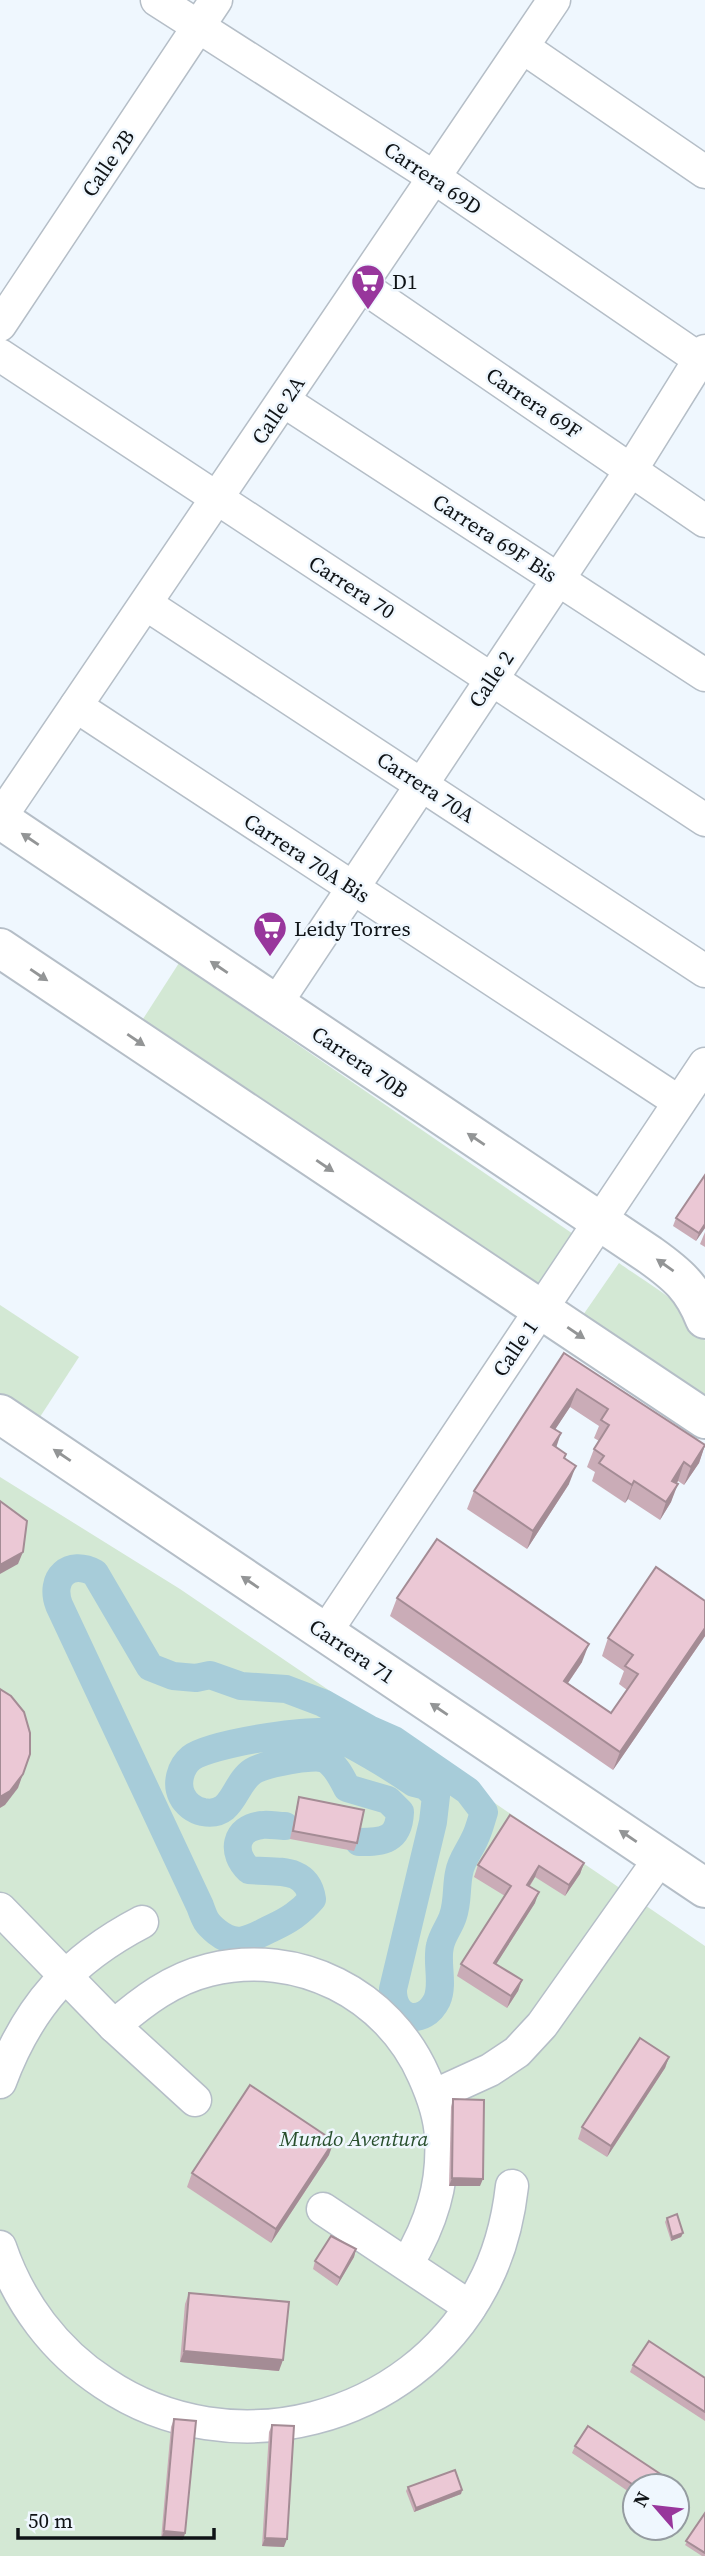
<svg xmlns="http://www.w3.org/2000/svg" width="705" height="2556" font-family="'Source Serif 4',serif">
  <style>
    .green { fill: #d3e8d4; fill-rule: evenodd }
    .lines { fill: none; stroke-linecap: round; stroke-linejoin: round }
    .canal { stroke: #a7ccd9; stroke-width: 28 }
    .street-casing { stroke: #b5bec7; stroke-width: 35 }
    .secondary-casing { stroke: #b5bec7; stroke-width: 42 }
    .street { stroke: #fff; stroke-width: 32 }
    .secondary { stroke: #fff; stroke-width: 38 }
    .wall { fill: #caacb7 }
    .shaded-wall { fill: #a48c95 }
    .building { fill: #ebc8d5; stroke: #a48c95; stroke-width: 2 }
    .oneway { fill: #939596 }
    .labels { text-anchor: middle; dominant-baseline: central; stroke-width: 5; stroke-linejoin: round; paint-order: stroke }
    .street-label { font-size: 21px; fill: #0f1316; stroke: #eff7fe }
    .poi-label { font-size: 21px; fill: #0f1316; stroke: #eff7fe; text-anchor: start }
    .park-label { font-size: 21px; font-style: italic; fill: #284f2d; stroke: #eff7fe }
  </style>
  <rect width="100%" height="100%" fill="#eff7fe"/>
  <g class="green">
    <path d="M179 963 576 1236 546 1289 143 1019Z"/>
    <path d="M619 1263C645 1282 696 1309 705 1341V1403L581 1318Z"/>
    <path d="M0 1305 79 1357 38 1420 0 1395Z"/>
    <path d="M0 1477 180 1589 705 1946V2556H0ZM635 2486H677V2528H635Z"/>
  </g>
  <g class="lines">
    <path class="canal" d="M285 1826C278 1826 269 1824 262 1825 234 1828 231 1853 249 1870 274 1873 307 1865 312 1899 300 1913 289 1920 272 1928 251 1938 238 1949 217 1932 206 1923 205 1920 200 1906L59 1605C49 1578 69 1559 95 1573L150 1667 173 1676 196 1678 210 1675 241 1686 286 1689 323 1703 369 1729 394 1740 468 1791 484 1812C481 1821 479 1830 475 1838 470 1850 461 1860 459 1873 456 1887 458 1902 453 1916 450 1926 442 1935 440 1946 436 1962 444 1984 437 2000 424 2027 392 2021 393 1989L433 1822 436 1796 426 1786 414 1783C394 1769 372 1756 350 1744 345 1741 338 1735 332 1733 309 1728 209 1744 191 1758 180 1767 176 1784 182 1796 186 1804 194 1810 203 1812 234 1818 233 1784 253 1771 265 1764 313 1754 325 1759 336 1765 342 1778 347 1788L388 1800 400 1812C399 1840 384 1842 359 1842"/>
    <g class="street-casing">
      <g id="street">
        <path d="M157 0 435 178 705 363"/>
        <path d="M524 48 705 172"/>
        <path d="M362 286 705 521"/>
        <path d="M0 325 216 0"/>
        <path d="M0 355 705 820"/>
        <path d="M284 401 705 675"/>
        <path d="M146 604 705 971"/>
        <path d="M76 706 679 1102"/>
        <path d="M0 818 554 0"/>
        <path d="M275 1005 631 470 705 351"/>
        <path d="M325 1633 705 1064"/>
        <path d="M0 1909 114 2026 195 2100"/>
        <path d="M114 2026C143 2001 172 1979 209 1970 298 1948 388 1994 424 2076 433 2096 440 2116 441 2137 444 2184 431 2224 407 2264"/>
        <path d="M0 2082C28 2006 71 1959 142 1922"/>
        <path d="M433 2096 490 2070 517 2052 542 2025 661 1857"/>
        <path d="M323 2209 470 2307"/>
        <path d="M0 2247C19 2303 55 2351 104 2383 231 2469 411 2422 482 2287 499 2256 508 2221 512 2186"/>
      </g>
    </g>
    <g class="secondary-casing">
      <g id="secondary">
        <path d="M0 819 650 1255C678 1275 692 1287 705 1319"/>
        <path d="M0 948 705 1419"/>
        <path d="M0 1414 705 1888"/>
      </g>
    </g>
    <use href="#street" class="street"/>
    <use href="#secondary" class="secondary"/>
  </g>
  <g class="wall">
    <path d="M705 1175V1228L696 1241 673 1226 676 1218Z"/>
    <path d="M705 1232V1247L700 1244Z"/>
    <path d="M564 1353 705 1445 699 1463 684 1485 678 1481 676 1483 671 1502 660 1520 628 1499 625 1503 592 1481 595 1472 587 1467 594 1449 599 1441 594 1438 599 1426 570 1407 555 1429 556 1447 565 1458 569 1484 527 1549 467 1509 474 1491Z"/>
    <path d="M397 1598 582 1662 568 1683 611 1713 627 1690 619 1684 624 1671 602 1656 608 1638 705 1601V1636L613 1770 390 1616Z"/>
    <path d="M299 1797 357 1843 354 1851 290 1839 297 1805Z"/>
    <path d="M584 1863 580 1874 565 1896 535 1877 530 1886 535 1903 496 1964 522 1980 518 1991 507 2008 457 1976 461 1964 505 1896 474 1877 478 1865Z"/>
    <path d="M669 2057 665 2068 607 2157 578 2139 582 2127Z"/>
    <path d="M453 2099 480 2186H449L451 2107Z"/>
    <path d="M329 2155 271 2243 187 2187 192 2173Z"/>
    <path d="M667 2218 683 2233 681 2237 671 2241 665 2222Z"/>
    <path d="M356 2249 354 2257 337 2286 313 2269 315 2261Z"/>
    <path d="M189 2293 279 2371 180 2362 185 2304Z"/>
    <path d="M633 2365 705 2378V2421L630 2372Z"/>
    <path d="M174 2419 185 2533 183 2540 161 2539 171 2427Z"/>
    <path d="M272 2425 284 2547 262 2546 269 2432Z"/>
    <path d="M588 2426 683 2489 677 2502V2486H635V2496L572 2453 575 2446Z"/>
    <path d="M408 2487 462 2490 461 2494 414 2512 406 2491Z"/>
    <path d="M705 2513V2556H702L685 2545Z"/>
  </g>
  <g class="shaded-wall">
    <path d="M705 1224V1228L696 1241 699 1233Z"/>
    <path d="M577 1389 570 1407 545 1445 551 1427Z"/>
    <path d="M561 1433 555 1451 553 1445Z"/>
    <path d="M705 1445 699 1463 684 1485 691 1467Z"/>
    <path d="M684 1462 678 1481 666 1499 672 1481Z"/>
    <path d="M576 1466 569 1484 527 1549 533 1531Z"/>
    <path d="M634 1481 628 1499 625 1503 632 1485Z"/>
    <path d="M678 1484 671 1502 660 1520 666 1502Z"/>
    <path d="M23 1552 18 1564 0 1574V1565Z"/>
    <path d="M705 1628V1636L613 1770 620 1752Z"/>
    <path d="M589 1644 582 1662 557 1699 564 1681Z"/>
    <path d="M23 1774 18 1788 5 1805 0 1808V1797Z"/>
    <path d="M584 1863 580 1874 565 1896 569 1885Z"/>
    <path d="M539 1866 535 1877 523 1896 527 1885Z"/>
    <path d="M539 1892 535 1903 490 1974 494 1963Z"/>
    <path d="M522 1980 518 1991 507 2008 511 1996Z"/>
    <path d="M669 2057 665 2068 607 2157 611 2146Z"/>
    <path d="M334 2141 329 2155 271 2243 276 2229Z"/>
    <path d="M452 2178 483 2179 480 2186H449Z"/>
    <path d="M683 2233 681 2237 671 2241 672 2237Z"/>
    <path d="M356 2249 354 2257 337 2286 340 2278Z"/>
    <path d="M184 2351 283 2360 279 2371 180 2362Z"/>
    <path d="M462 2490 461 2494 414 2512 416 2508Z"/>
    <path d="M164 2531 185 2533 183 2540 161 2539Z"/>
    <path d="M265 2538 287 2539 284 2547 262 2546Z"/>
  </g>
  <g class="building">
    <path d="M705 1175V1224L699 1233 676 1218Z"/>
    <path d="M564 1353 705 1445 691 1467 684 1462 672 1481 678 1484 666 1502 634 1481 632 1485 599 1463 604 1456 594 1449 609 1425 601 1420 608 1409 577 1389 551 1427 561 1433 553 1445 566 1454 564 1458 576 1466 533 1531 474 1491Z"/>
    <path d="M0 1501 27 1521 23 1552 0 1565Z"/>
    <path d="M437 1539 589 1644 564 1681 611 1713 638 1674 625 1666 633 1655 608 1638 656 1567 705 1601V1628L620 1752 397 1598Z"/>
    <path d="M0 1689 11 1696 24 1712 30 1733V1754L23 1774 10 1791 0 1797Z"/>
    <path d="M299 1797 364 1810 357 1843 293 1831Z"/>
    <path d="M510 1815 584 1863 569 1885 539 1866 527 1885 539 1892 494 1963 522 1980 511 1996 461 1964 511 1886 478 1865Z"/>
    <path d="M640 2038 669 2057 611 2146 582 2127Z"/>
    <path d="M250 2085 334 2141 276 2229 192 2173Z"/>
    <path d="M453 2099 484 2100 483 2179 452 2178Z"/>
    <path d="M677 2214 683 2233 672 2237 667 2218Z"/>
    <path d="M331 2236 356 2249 340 2278 315 2261Z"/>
    <path d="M189 2293 289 2302 283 2360 184 2351Z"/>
    <path d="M649 2341 705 2378V2412L633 2365Z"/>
    <path d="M174 2419 196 2421 185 2533 164 2531Z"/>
    <path d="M272 2425 294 2426 287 2539 265 2538Z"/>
    <path d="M588 2426 683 2489 677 2498V2486H635L575 2446Z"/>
    <path d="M455 2470 462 2490 416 2508 408 2487Z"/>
    <path d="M705 2513V2553L686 2541Z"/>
  </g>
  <defs><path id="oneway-solid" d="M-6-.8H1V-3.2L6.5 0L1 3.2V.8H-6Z" transform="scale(1.75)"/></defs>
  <g class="oneway">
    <use href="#oneway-solid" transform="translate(30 839) rotate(-146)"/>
    <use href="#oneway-solid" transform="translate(219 967) rotate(-146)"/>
    <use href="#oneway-solid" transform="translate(39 975) rotate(34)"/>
    <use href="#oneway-solid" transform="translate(136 1040) rotate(34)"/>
    <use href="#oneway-solid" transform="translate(476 1139) rotate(-146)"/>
    <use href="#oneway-solid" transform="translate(325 1166) rotate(34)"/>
    <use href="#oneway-solid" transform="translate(665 1265) rotate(-145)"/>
    <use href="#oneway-solid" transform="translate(576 1333) rotate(34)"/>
    <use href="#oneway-solid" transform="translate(62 1455) rotate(-146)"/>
    <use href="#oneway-solid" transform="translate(250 1582) rotate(-146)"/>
    <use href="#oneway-solid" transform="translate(439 1709) rotate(-146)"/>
    <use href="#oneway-solid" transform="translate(628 1836) rotate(-146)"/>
  </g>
  <defs>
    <g id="supermarket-pin" transform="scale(1.75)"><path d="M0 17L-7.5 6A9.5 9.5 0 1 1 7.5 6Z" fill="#98369c" stroke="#eff7fe"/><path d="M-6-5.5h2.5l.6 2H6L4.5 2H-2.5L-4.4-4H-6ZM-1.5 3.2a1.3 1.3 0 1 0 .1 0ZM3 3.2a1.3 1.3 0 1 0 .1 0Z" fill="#fff"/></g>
  </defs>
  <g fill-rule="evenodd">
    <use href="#supermarket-pin" x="368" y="281"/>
    <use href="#supermarket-pin" x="270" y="928"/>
  </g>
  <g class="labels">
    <g class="street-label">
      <text transform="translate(108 163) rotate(-56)">Calle 2B</text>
      <text transform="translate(433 178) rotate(34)">Carrera 69D</text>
      <text transform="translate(534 403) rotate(34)">Carrera 69F</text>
      <text transform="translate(278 410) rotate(-56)">Calle 2A</text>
      <text transform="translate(495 538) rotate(33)">Carrera 69F Bis</text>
      <text transform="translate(352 587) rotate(33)">Carrera 70</text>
      <text transform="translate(491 679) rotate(-56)">Calle 2</text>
      <text transform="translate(426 787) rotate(33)">Carrera 70A</text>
      <text transform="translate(307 858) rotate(33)">Carrera 70A Bis</text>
      <text transform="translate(360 1062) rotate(34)">Carrera 70B</text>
      <text transform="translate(515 1348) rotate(-56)">Calle 1</text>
      <text transform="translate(352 1651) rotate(34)">Carrera 71</text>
    </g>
    <g class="poi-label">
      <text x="392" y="281">D1</text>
      <text x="294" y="928">Leidy Torres</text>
    </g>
    <g class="park-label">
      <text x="354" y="2138">Mundo Aventura</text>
    </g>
  </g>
  <g transform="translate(656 2507) rotate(298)"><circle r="33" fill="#eff7fe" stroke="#959ca1" stroke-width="2"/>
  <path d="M0-5L12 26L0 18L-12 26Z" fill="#98369c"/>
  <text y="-10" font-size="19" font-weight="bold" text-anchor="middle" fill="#0f1316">N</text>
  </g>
  <path d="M18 2528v10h196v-10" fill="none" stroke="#0f1316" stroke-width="3.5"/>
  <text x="28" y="2528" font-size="21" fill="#0f1316" stroke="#eff7fe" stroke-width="5" paint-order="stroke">50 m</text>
</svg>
